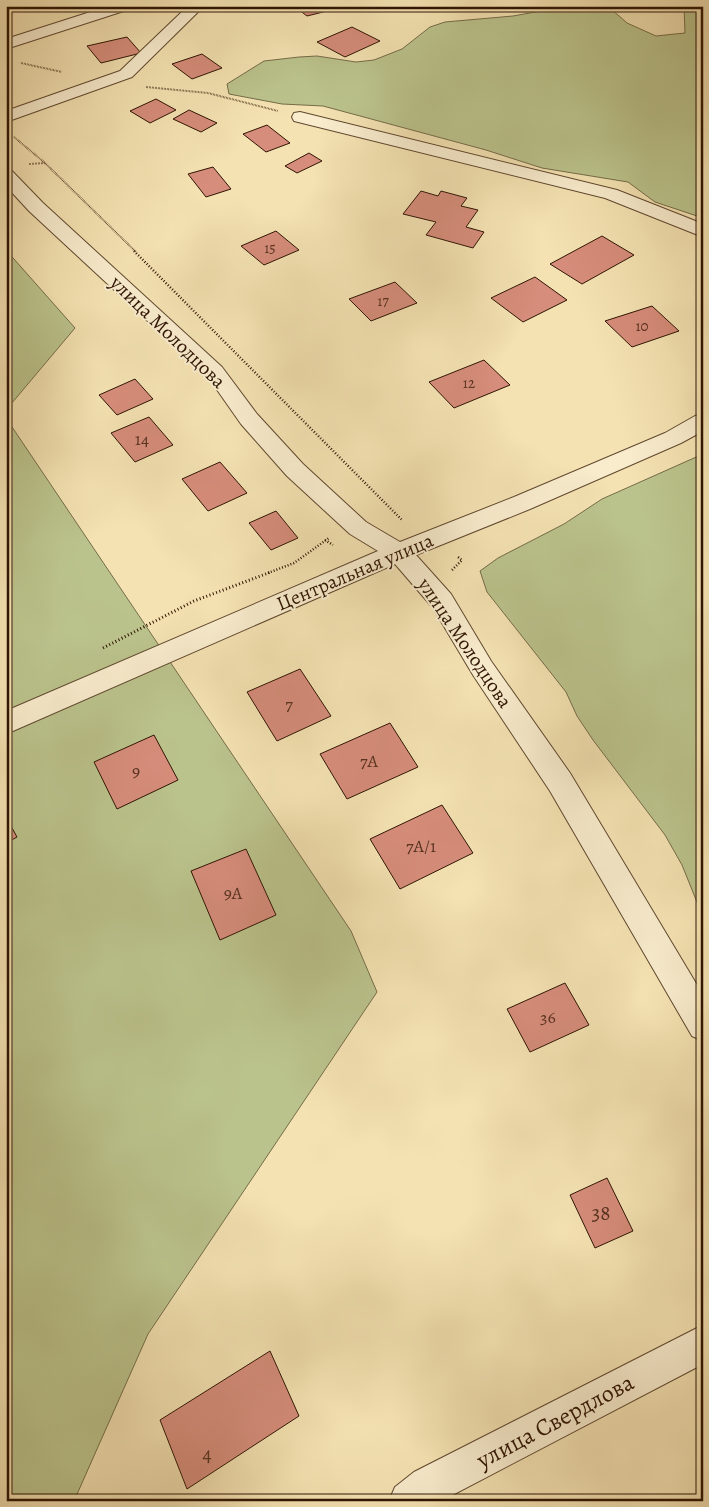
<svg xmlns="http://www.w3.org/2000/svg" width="709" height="1507" font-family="Alegreya,serif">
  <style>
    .green { fill: #bbc38c; stroke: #756c48 }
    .building { fill: #d68d7b; stroke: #2f1403 }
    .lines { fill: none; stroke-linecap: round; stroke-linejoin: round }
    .minor-casing { stroke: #60482f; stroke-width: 2 }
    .path-far2 { stroke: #2f1403; stroke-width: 2; stroke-dasharray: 0.5 1; stroke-linecap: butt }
    .path-far1 { stroke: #2f1403; stroke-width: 2.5; stroke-dasharray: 1 2; stroke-linecap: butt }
    .path { stroke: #2f1403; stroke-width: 3; stroke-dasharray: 1 2.5; stroke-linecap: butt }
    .minor { fill: #f8eccd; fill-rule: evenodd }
    .labels { text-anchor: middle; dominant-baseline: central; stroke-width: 4; stroke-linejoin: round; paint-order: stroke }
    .far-number-label { font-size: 15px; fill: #593221 }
    .number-label { font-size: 18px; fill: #593221 }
    .street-label { font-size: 20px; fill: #2f1403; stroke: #f8eccd }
    .near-number-label { font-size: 21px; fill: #593221 }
    .near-street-label { font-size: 24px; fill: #2f1403; stroke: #f8eccd }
  </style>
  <rect width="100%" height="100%" fill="#f4e2b2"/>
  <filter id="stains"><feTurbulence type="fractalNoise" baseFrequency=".004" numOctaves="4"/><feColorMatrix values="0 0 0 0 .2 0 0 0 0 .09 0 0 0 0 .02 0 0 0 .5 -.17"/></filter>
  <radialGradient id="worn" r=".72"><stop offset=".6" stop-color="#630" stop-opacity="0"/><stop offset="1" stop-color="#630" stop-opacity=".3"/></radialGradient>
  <g class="green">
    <path d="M569 6 610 8 627 23 656 36 685 33 684 6H703V218L655 202 628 182 542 168 486 150 323 106 282 104 229 94 227 84 264 61 299 57 317 56 356 62 374 60 402 49 430 27 445 22 513 16Z"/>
    <path d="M6 250 75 328 6 410Z"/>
    <path d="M6 418 351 931 377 992 148 1334 74 1501H6Z"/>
    <path d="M703 454V917L682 865 665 835 593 740 577 716 566 692 487 592 480 571 498 558 564 524 602 499Z"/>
  </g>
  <g class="building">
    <path d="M294 6H331L335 9 307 16Z"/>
    <path d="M352 27 380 41 345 57 317 42Z"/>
    <path d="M127 37 141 53 101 63 87 46Z"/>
    <path d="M202 54 222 68 192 79 172 64Z"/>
    <path d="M156 99 176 110 150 123 130 111Z"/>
    <path d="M189 110 217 123 201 132 173 119Z"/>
    <path d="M267 125 290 143 266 152 243 134Z"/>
    <path d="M309 153 322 161 297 173 285 166Z"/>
    <path d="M213 167 231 189 206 197 188 174Z"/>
    <path d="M421 191 438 196 441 191 467 198 461 206 478 210 466 227 484 232 473 248 426 235 436 222 403 214Z"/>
    <path d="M276 231 299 250 264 265 241 246Z"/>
    <path d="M602 236 634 255 582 284 550 264Z"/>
    <path d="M535 277 567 300 523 322 491 298Z"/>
    <path d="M395 282 417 303 371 321 349 299Z"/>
    <path d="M652 306 679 331 632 347 605 321Z"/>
    <path d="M484 360 510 385 454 408 429 382Z"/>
    <path d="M135 379 153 399 117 415 99 395Z"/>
    <path d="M149 417 173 445 135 462 111 433Z"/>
    <path d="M220 462 247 493 208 511 182 479Z"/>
    <path d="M276 511 298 538 271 550 249 523Z"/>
    <path d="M300 669 331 716 277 741 247 692Z"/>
    <path d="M390 723 418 767 347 799 320 754Z"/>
    <path d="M154 735 178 780 117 809 94 762Z"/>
    <path d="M442 805 473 853 400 889 370 839Z"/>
    <path d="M6 817 17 837 6 843Z"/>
    <path d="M246 849 276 915 220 940 191 871Z"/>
    <path d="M565 983 589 1025 530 1052 507 1009Z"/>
    <path d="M607 1178 633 1231 595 1248 570 1195Z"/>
    <path d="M270 1351 299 1416 187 1489 160 1420Z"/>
  </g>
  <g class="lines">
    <g class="minor-casing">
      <g id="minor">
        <path d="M109 6H132L130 9 6 49V39Z"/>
        <path d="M188 6H204L132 77 6 122V111L120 71Z"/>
        <path d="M300 112 617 190 703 224V237L605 198 294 121 292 117 294 113Z"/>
        <path d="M6 170 12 171 43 203 222 367 257 414 303 464 366 522 400 542 514 497 665 433 695 416 703 414V431L681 443 530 509 416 555 451 594 491 661 570 773 703 995V1041L692 1036 550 791 473 675 433 608 395 564 6 734V711L378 551 350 534 287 476 241 424 208 377 29 211 6 186Z"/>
        <path d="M703 1325V1364L441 1501H389L395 1487 414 1472Z"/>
      </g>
    </g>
    <g class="path-far2">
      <path d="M21 63 62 72"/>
      <path d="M146 87 208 93 278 111"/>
      <path d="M14 137 45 163"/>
      <path d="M29 164 45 163 136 252"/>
    </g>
    <g class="path-far1">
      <path d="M134 251 402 520"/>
      <path d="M325 540 333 545"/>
      <path d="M452 570 462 560 458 557"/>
      <path d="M268 573 294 563 329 538"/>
    </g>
    <path class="path" d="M103 648 194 601 271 572"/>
    <use href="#minor" class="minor"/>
  </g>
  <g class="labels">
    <g class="far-number-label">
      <text x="270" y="248">15</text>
      <text x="383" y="301">17</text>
      <text x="642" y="326">10</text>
      <text x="469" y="383">12</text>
    </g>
    <g class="number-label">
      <text x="142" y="439">14</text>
      <text x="289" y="704">7</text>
      <text x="369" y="761">7А</text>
      <text x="136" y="771">9</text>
      <text x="421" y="846">7А/1</text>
      <text x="233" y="893">9А</text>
      <text x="548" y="1017">36</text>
    </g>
    <g class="street-label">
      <text transform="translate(168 332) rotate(44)">улица Молодцова</text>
      <text transform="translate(355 572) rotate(-23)">Центральная улица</text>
      <text transform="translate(465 643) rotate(56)">улица Молодцова</text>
    </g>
    <g class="near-number-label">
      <text x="601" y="1213">38</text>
      <text x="207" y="1454">4</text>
    </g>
    <g class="near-street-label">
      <text transform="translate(555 1421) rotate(-28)">улица Свердлова</text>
    </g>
  </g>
  <rect width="709" height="1507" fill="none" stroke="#f4e2b2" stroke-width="25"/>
  <rect x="8" y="8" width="694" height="1492" fill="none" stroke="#2f1403" stroke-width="2.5"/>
  <rect x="12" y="12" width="684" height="1482" fill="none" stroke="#2f1403"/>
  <rect width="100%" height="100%" filter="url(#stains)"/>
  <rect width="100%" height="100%" fill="url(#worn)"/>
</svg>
